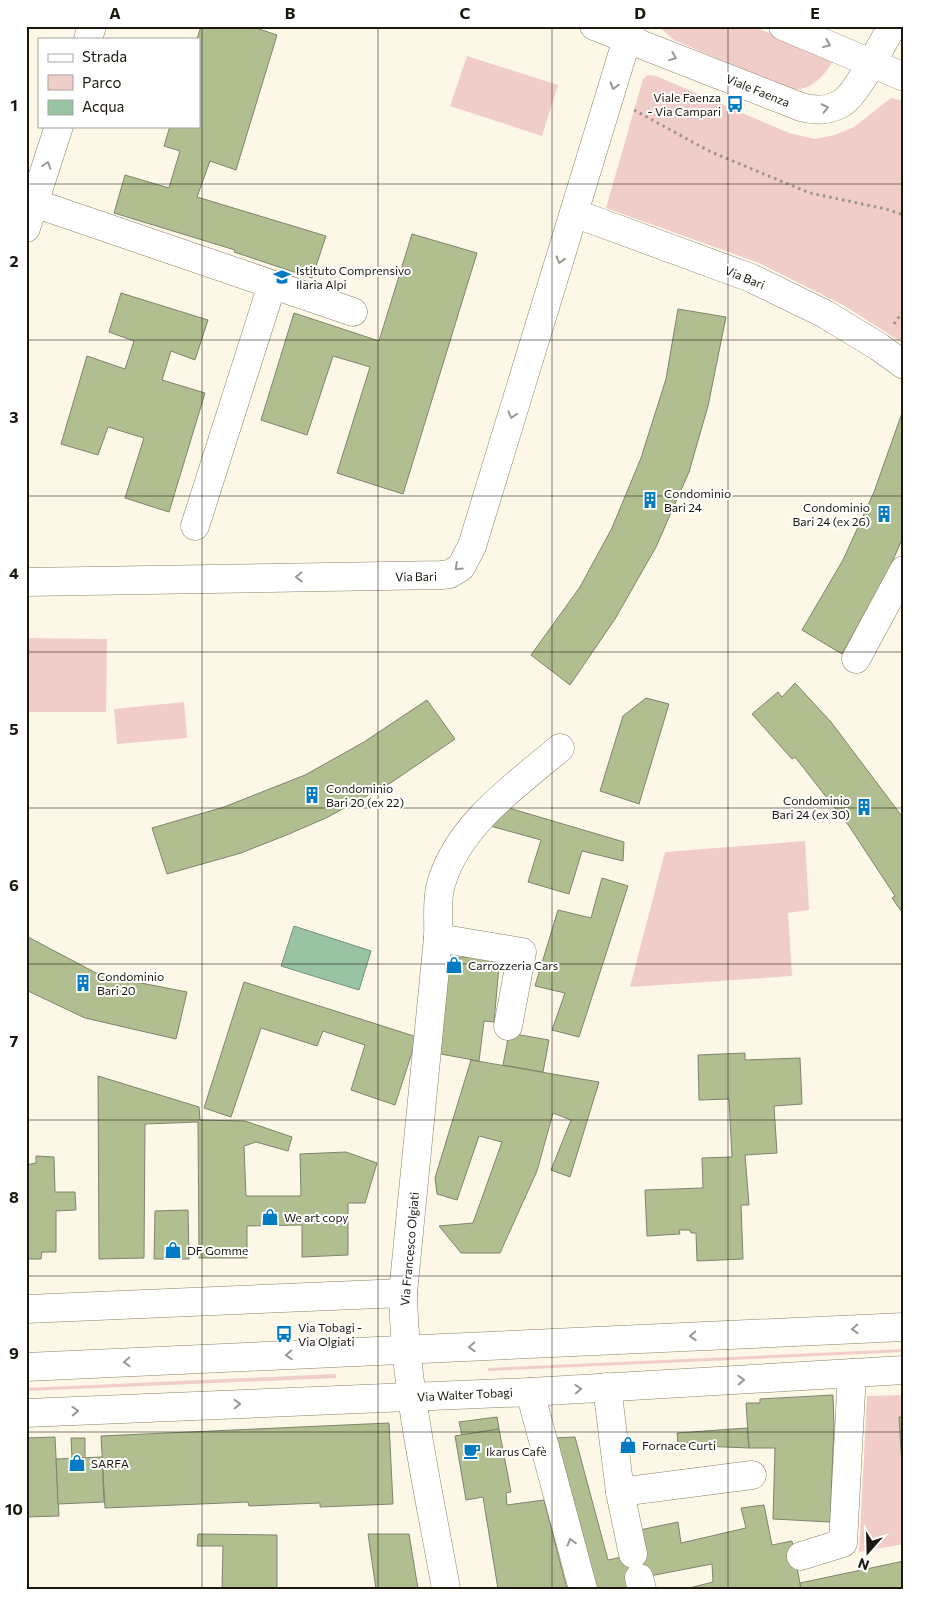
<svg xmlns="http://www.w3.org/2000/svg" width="930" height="1615" font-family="Commissioner,sans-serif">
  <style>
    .green { fill: #f1cdc9 }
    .water { fill: #99c4a3; stroke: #749077 }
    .building { fill: #b1be8f; stroke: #7e846d }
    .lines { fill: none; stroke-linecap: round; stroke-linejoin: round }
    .minor-casing { stroke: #8a816a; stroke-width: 29 }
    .path { stroke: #9c968a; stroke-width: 3; stroke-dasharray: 2.5 4; stroke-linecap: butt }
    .minor { stroke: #fff; stroke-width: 28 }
    .oneway { stroke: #999793 }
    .grid { fill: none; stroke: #1c180f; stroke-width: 1; stroke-opacity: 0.55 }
    .labels { text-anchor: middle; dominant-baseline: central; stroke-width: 4; stroke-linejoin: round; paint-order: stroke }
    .street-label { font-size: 12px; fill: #1c180f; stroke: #fff }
    .poi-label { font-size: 12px; fill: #1c180f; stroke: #fff; text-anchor: start }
    .neatline { fill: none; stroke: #1c180f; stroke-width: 2 }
    .grid-label { font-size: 16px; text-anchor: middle; font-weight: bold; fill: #1c180f }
  </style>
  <rect width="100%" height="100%" fill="#fdf7e8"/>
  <g class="green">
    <path d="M658 26H752L826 56 832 63C822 78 810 91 790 90L674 40Z"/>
    <path d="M467 56 558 85 542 136 450 106Z"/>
    <path d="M648 75 656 76 789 133 815 139 835 135 854 127 891 98 904 101V344L845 306 759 263 606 208 643 79Z"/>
    <path d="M26 638 107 639 106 712H26Z"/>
    <path d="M184 702 187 738 117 744 114 709Z"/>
    <path d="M805 841 809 910 788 913 792 976 630 987 665 852Z"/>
    <path d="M904 1349V1352L488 1371V1368Z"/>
    <path d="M336 1374V1378L26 1391V1388Z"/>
    <path d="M904 1395V1417H899L902 1466H904V1544L859 1552 867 1396Z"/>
  </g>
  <path class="water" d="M294 926 371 951 359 990 281 966Z"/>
  <g class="building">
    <path d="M201 26H250L277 35 236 170 210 161 197 197 326 236 312 278 234 252 235 250 114 213 125 175 169 188 180 151 164 146 170 126H199L197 39Z"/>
    <path d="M412 234 477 253 403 494 337 473 370 367 333 356 307 435 261 420 294 313 379 341Z"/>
    <path d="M121 293 208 320 195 360 171 351 162 380 205 393 169 512 125 498 144 438 108 427 98 455 61 444 87 356 125 369 134 341 109 332Z"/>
    <path d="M678 309 726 317 708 406 689 472 656 547 615 619 570 685 531 655 580 587 612 528 641 458 666 379Z"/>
    <path d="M902 413 904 535 889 569 842 654 802 630 843 560 874 492Z"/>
    <path d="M795 683 831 722 904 819V915L892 898 895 896 849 826 795 757 792 759 752 714 778 692 782 697Z"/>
    <path d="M646 698 669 704 639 804 600 791 623 716Z"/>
    <path d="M427 700 455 739 392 782 328 817 289 834 241 853 167 874 152 828 224 807 305 775 364 742Z"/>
    <path d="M502 806 624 842 623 861 582 851 569 894 528 882 541 840 483 824Z"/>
    <path d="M602 878 628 886 579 1037 552 1030 565 993 535 986 558 910 591 918Z"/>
    <path d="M26 936 100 975 187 992 176 1039 85 1018 26 990Z"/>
    <path d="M500 955 494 1022 484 1021 479 1061 435 1053 447 958Z"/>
    <path d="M244 982 417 1037 395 1105 351 1090 365 1045 323 1031 317 1046 261 1028 231 1117 204 1108Z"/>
    <path d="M509 1033 549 1040 543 1072 503 1065Z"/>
    <path d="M745 1053V1060L800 1058 802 1104 774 1106 777 1153 745 1155 749 1205H741L743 1259 697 1261 696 1233H691L690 1230H679L680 1234 647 1236 645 1190 703 1188 702 1158 732 1157 729 1099 699 1100 698 1055Z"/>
    <path d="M471 1060 599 1082 570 1177 551 1170 571 1120 553 1113 537 1171 500 1253H461L439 1226 473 1223 502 1142 479 1136 457 1200 437 1194 435 1178Z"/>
    <path d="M98 1076 199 1107 200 1120 245 1121 292 1137 288 1151 256 1142 244 1146 246 1196H301L300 1154 346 1152 377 1163 365 1203H348V1255L302 1257V1225L247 1226V1258H199L198 1122 145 1124 144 1258 99 1259Z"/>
    <path d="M36 1156 54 1157 55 1192H75L76 1210 56 1211V1252H42L41 1259H26V1165L36 1163Z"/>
    <path d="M188 1210 189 1259H154L155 1211Z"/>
    <path d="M833 1395 834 1426 830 1522 773 1519 775 1448H749L746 1403H760V1399Z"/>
    <path d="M497 1417 499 1429 462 1435 459 1422Z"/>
    <path d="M899 1417H904V1466H902Z"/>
    <path d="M389 1423 393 1504 320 1507V1503L249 1506 248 1502 105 1508 101 1436Z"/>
    <path d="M747 1428 749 1448 678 1445 677 1433Z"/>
    <path d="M499 1429 511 1492 506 1493 507 1505 544 1500 567 1589H498L483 1497 466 1500 455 1436Z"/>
    <path d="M55 1437 59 1516 26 1517V1438Z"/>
    <path d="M575 1437 608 1560 640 1553 635 1531 678 1522 681 1543 746 1528 741 1508 764 1505 772 1545 792 1541 801 1589H685L713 1582 712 1564 639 1578 635 1589H593L553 1438Z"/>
    <path d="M71 1438H85V1458H72Z"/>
    <path d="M102 1457 104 1502 58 1504 56 1459Z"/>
    <path d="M198 1534 277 1535V1589H222L223 1546H197Z"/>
    <path d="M368 1534H409L418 1589H376Z"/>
    <path d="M904 1561V1589H801L800 1583Z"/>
  </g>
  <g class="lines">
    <g class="minor-casing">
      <g id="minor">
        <path d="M594 26 801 107C815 111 829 111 842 103 859 92 880 45 893 26"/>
        <path d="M783 26 904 77"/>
        <path d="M88 39 92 26"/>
        <path d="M34 203 353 312"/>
        <path d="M574 213 751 278 825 314 879 347 904 365"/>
        <path d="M26 228 59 126"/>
        <path d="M195 526 272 285"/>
        <path d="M26 582 442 575 450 574 461 567 472 546 631 26"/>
        <path d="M856 659 904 570"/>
        <path d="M438 938 522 952 508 1026"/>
        <path d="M26 1309 403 1293"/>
        <path d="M26 1367 904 1327"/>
        <path d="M607 1387 620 1492 633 1554"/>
        <path d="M530 1392 583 1589"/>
        <path d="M26 1413 530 1392 904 1370"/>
        <path d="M620 1492 752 1475"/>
        <path d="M801 1556 843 1543 852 1373"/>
        <path d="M639 1578 642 1589"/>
        <path d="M446 1589C429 1492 405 1391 403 1293L438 938C439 921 436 900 441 884 458 825 515 786 560 748"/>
      </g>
    </g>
    <g class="path">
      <path d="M634 110 711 152 810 193 886 209 904 215"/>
      <path d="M894 324 904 310"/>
    </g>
    <use href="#minor" class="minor"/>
  </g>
  <defs><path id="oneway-chevron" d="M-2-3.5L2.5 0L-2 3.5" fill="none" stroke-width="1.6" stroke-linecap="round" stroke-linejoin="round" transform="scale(1.25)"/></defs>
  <g class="oneway">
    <use href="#oneway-chevron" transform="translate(827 44) rotate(22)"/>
    <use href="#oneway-chevron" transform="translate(673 57) rotate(22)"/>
    <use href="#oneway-chevron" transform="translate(614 86) rotate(106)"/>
    <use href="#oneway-chevron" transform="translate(825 108) rotate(-12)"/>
    <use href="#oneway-chevron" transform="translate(47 165) rotate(-72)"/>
    <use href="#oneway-chevron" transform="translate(560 260) rotate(107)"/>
    <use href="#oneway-chevron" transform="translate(512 415) rotate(107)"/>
    <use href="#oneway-chevron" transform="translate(458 567) rotate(136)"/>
    <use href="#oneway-chevron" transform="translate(299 577) rotate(179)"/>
    <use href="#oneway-chevron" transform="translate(855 1329) rotate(177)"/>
    <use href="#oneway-chevron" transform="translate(693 1336) rotate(177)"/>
    <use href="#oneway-chevron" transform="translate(472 1347) rotate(177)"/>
    <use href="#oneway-chevron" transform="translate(289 1355) rotate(177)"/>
    <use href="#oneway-chevron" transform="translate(127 1362) rotate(177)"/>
    <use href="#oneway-chevron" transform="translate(741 1380) rotate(-3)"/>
    <use href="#oneway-chevron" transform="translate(578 1389) rotate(-3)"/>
    <use href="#oneway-chevron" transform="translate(237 1404) rotate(-2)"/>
    <use href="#oneway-chevron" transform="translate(75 1411) rotate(-2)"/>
    <use href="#oneway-chevron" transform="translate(571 1542) rotate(-105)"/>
  </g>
  <path class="grid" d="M202 26V1589M378 26V1589M552 26V1589M728 26V1589M26 184H904M26 340H904M26 496H904M26 652H904M26 808H904M26 964H904M26 1120H904M26 1276H904M26 1432H904"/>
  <defs>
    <g id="bus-bare" transform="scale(1.35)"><path d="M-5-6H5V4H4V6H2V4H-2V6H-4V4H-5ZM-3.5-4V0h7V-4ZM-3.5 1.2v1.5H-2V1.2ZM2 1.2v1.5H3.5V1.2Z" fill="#007ac3" stroke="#fff" stroke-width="2.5" paint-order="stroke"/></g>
    <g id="school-bare" transform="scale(1.35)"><path d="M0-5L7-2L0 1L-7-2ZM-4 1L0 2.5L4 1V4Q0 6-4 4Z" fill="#007ac3" stroke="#fff" stroke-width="2.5" paint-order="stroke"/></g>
    <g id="building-bare" transform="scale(1.35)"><path d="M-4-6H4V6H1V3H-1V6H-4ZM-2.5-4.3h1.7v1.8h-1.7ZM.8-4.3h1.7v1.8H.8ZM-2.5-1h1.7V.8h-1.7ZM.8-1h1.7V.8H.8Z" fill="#007ac3" stroke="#fff" stroke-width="2.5" paint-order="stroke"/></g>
    <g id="shop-bare" transform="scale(1.35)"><path d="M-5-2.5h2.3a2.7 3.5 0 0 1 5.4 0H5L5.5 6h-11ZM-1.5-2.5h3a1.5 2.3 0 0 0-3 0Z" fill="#007ac3" stroke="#fff" stroke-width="2.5" paint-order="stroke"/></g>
    <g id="cafe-bare" transform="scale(1.35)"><path d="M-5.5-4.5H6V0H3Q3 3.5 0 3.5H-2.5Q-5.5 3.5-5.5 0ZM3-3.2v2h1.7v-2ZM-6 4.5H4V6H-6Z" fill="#007ac3" stroke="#fff" stroke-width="2.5" paint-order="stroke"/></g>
  </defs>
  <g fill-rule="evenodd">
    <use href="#bus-bare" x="735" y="104"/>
    <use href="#school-bare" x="282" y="277"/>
    <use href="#building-bare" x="650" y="500"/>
    <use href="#building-bare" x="884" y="514"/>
    <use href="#building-bare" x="312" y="795"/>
    <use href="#building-bare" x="864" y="807"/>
    <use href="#shop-bare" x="454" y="965"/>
    <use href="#building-bare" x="83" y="983"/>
    <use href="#shop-bare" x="270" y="1217"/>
    <use href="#shop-bare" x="173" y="1250"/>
    <use href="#bus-bare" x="284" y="1334"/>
    <use href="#shop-bare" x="628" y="1445"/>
    <use href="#cafe-bare" x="472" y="1451"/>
    <use href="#shop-bare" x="77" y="1463"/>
  </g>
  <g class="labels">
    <g class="street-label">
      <text transform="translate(758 90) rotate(22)">Viale Faenza</text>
      <text transform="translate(745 277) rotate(22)">Via Bari</text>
      <text transform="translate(416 576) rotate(-1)">Via Bari</text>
      <text transform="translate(409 1249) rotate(-85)">Via Francesco Olgiati</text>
      <text transform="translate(465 1394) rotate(-3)">Via Walter Tobagi</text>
    </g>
    <g class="poi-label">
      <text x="721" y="97" text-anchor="end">Viale Faenza<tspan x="721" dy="14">- Via Campari</tspan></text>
      <text x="296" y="270">Istituto Comprensivo<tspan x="296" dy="14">Ilaria Alpi</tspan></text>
      <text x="664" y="493">Condominio<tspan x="664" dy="14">Bari 24</tspan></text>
      <text x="870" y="507" text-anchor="end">Condominio<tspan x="870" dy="14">Bari 24 (ex 26)</tspan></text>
      <text x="326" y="788">Condominio<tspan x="326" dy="14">Bari 20 (ex 22)</tspan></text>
      <text x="850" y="800" text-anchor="end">Condominio<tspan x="850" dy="14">Bari 24 (ex 30)</tspan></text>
      <text x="468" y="965">Carrozzeria Cars</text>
      <text x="97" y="976">Condominio<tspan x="97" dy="14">Bari 20</tspan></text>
      <text x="284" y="1217">We art copy</text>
      <text x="187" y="1250">DF Gomme</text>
      <text x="298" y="1327">Via Tobagi -<tspan x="298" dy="14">Via Olgiati</tspan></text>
      <text x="642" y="1445">Fornace Curti</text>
      <text x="486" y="1451">Ikarus Cafè</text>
      <text x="91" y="1463">SARFA</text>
    </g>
  </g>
  <rect width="930" height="1615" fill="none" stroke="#ffffff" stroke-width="55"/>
  <rect x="38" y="38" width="162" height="90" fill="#ffffff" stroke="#a4a39f"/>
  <rect x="48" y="54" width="25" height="8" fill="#ffffff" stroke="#a4a39f"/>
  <text x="82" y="62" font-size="15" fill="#1c180f">Strada</text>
  <rect x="48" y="75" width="25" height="15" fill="#f1cdc9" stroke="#a4a39f"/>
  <text x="82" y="88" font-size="15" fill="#1c180f">Parco</text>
  <rect x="48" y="100" width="25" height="15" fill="#99c4a3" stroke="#a4a39f"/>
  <text x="82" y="112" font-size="15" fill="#1c180f">Acqua</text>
  <g transform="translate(868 1552) rotate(200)" stroke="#ffffff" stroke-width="4" paint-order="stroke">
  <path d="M0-4L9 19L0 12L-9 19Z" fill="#1c180f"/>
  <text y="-8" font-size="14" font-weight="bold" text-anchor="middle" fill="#1c180f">N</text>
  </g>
  <rect x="28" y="28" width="874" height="1560" class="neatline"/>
  <g class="grid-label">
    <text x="115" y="19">A</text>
    <text x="290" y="19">B</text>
    <text x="465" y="19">C</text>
    <text x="640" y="19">D</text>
    <text x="815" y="19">E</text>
    <text x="14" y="111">1</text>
    <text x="14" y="267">2</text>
    <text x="14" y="423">3</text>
    <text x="14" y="579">4</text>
    <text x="14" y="735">5</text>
    <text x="14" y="891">6</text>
    <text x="14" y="1047">7</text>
    <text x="14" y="1203">8</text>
    <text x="14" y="1359">9</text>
    <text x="14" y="1515">10</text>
  </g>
</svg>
